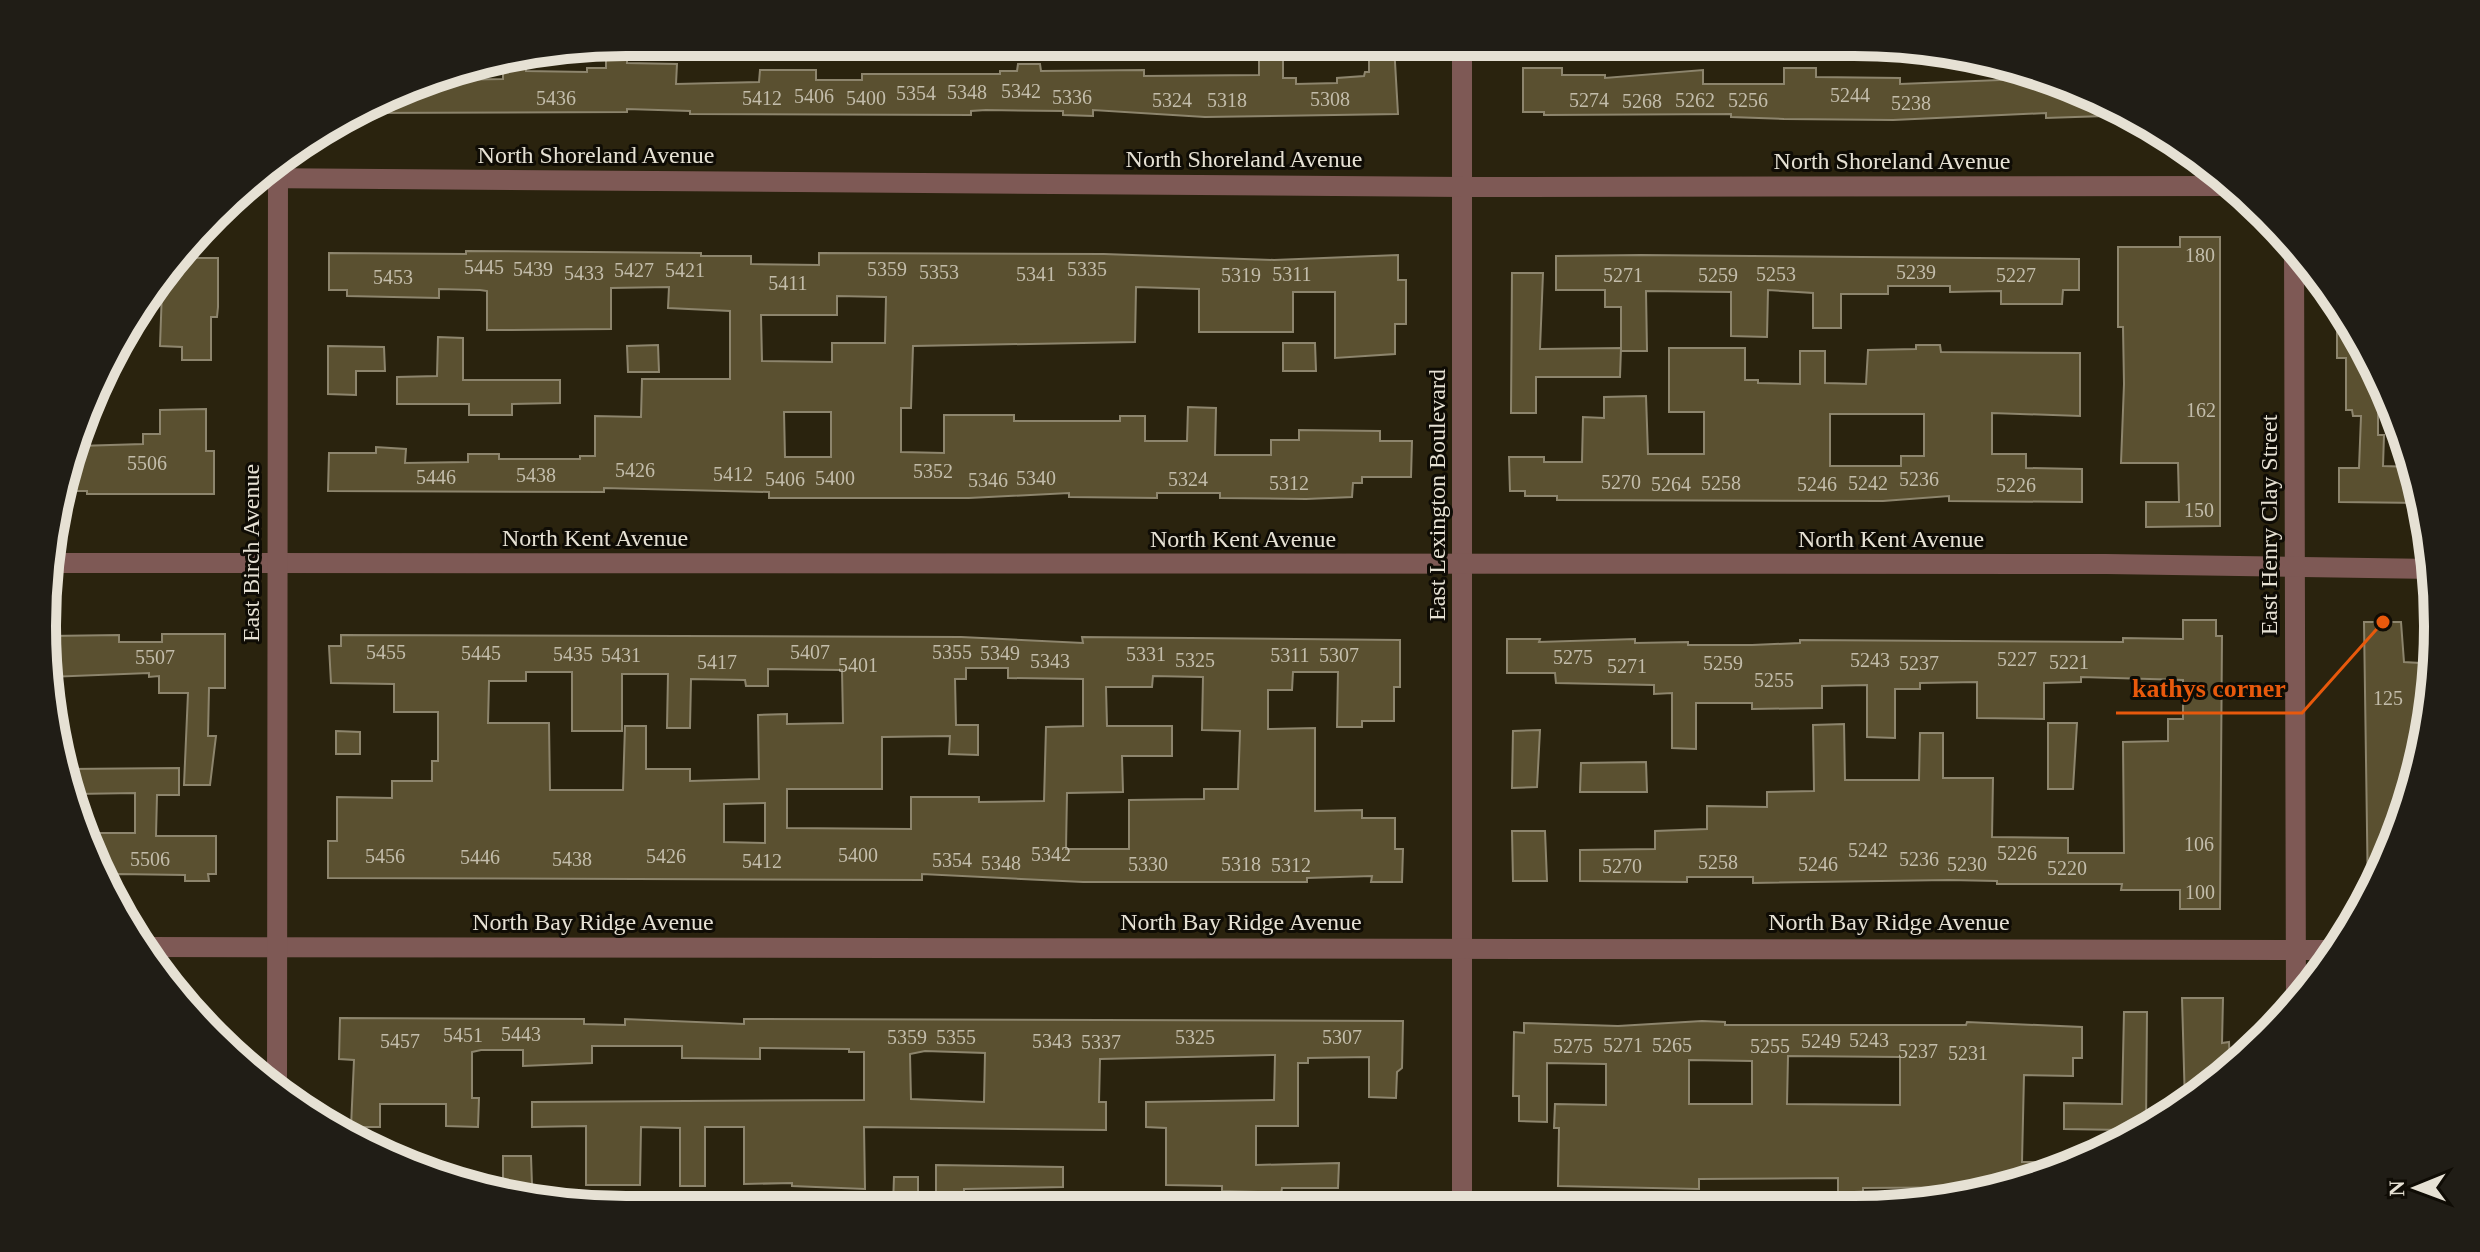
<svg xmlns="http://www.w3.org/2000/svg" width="2480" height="1252" font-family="Georgia,serif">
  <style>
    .building { fill: #5a5030; stroke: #8d856d; stroke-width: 2; fill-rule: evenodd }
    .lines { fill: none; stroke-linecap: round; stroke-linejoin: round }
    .minor { stroke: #7e5955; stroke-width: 20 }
    .labels { text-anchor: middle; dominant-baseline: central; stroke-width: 6; stroke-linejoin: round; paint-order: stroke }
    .number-label { font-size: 20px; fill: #c3bdab }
    .street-label { font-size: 24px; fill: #e6e1d4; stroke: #0f0c05 }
    .rim { fill: none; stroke: #e6e1d4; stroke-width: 10 }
    .leader { fill: none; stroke: #e8590c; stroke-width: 3 }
    .callout-dot { fill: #e8590c; stroke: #0f0c05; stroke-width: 3 }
    .callout-label { font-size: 26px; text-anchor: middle; font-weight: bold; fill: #e8590c; stroke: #0f0c05; stroke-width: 6; stroke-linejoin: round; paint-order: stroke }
  </style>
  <rect width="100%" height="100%" fill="#2a230e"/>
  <g class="building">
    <path d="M1369 45H1394L1398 114 1205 117 1093 110V116L1063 115V111L986 110 971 111V115L690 114V111L627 109V112L363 113 438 73 447 72V80L503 79V63L526 62V71L587 72V68H606V52H627V63L677 64 676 84 759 82 760 70H816V80H862V74H1000V71H1017L1018 64H1040L1041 71 1144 70V76L1259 75V56H1283V78H1296V84L1337 83V78L1364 76 1365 72H1369Z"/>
    <path d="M1523 68H1562V75H1605V78L1703 70V84H1784V68H1816V77L1900 78V84L2025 79V85L2063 84 2112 102 2133 115 2046 118V113L1893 120 1784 119 1731 117V114L1544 115V112H1523Z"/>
    <path d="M2180 237H2220V526L2146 527V502H2179L2178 463H2121L2124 384 2123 327H2118V247H2180Z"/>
    <path d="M466 251 701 253V256H751V264L819 265V253L1104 254 1274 260 1398 255V280H1406V324H1395V354L1335 358V292H1293V332H1199V289L1136 287 1135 342 913 346 911 408H901V452L944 453V415H1014V421H1120V416H1145V441H1187L1188 407 1216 408 1215 455H1271V440H1299V430L1380 431V441H1412L1411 477H1362V483H1353L1352 497 1306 499 1220 498V493H1157V498L1069 497V493L969 498H769V492L604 488V492L328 491 329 453H376V447L406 449 405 463 468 462V454H499V459H580V456H595V416L641 417 642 379H730V311L668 308 669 287 611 288V329L512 330H487V291L480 290 439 289V298L347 296V290H329V253L466 254ZM837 296 886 297 885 343H832V362L762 361 761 315H837ZM784 412H831V457H785Z"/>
    <path d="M1641 255 2079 259V290H2063L2062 304H2001V291L1950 292V286H1888V294H1841V328H1813V293L1768 290 1767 337 1731 336V292L1646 291 1647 351H1621V307H1605V290H1556V256Z"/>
    <path d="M175 258H218V307L217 317H211V360H182V347L160 346 162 290H152Z"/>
    <path d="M1512 273H1543L1540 349 1621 348 1620 377H1536V413H1511Z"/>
    <path d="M2337 302 2368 352V382L2378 383V435H2384L2383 466 2414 467 2422 503 2339 502V468H2359L2361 416H2353L2352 410H2346V358H2337Z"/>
    <path d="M438 337 463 338V380H560V403L512 404V415H469V404H397V377L437 376Z"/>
    <path d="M1283 343H1315L1316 371H1283Z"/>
    <path d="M658 345 659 372H628L627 346Z"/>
    <path d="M1916 345H1940L1941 352 2080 353V416L1992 413V454H2026V468L2082 469V502L1949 501V496L1883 501 1557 500V496H1525V491H1510L1509 457H1544V462H1582L1583 417 1604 418V397L1646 396 1648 454H1704V412H1669V348H1745V380H1758V383L1800 384V351H1825V383L1866 384 1868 350 1916 349ZM1830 414H1924V456H1901V466H1830Z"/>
    <path d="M328 346 384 347 385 371H356V395L328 394Z"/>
    <path d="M206 409V451H214V494H87V491H74V457L78 446 143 444V434H160V410Z"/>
    <path d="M2183 620H2216V636H2222L2220 909H2180V890H2121L2122 884H1997V881L1949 880 1753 883V877H1687V882L1580 881V850L1655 849V831L1707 829V806L1767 807V792L1814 791 1813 725 1844 724 1845 780H1919L1920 733H1943V778H1993L1992 837 2068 838V853H2124L2123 742 2168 741V719H2183V680L2081 677V682L2044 683V719L1977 718V682L1920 683V689H1895V738L1867 737V685L1822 686V708L1752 709V703H1696V749L1672 748V693L1654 694V685L1556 683 1555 673H1507V639H1540L1539 642 1635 639V643L1688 642V645H1752L1800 643V640L2123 642V638L2183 639Z"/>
    <path d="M2364 622H2401L2404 662 2437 664 2418 777 2378 884 2368 898Z"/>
    <path d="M162 634H225V688H209L208 736H216L210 785H184L188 693H159V676L149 677V673L48 677 49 636 119 635V642H162Z"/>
    <path d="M341 635 961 637 1083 643 1082 637 1400 640V687H1394V721H1362V727H1337L1338 672H1293L1292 690H1268V729L1315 728V811L1362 810V818H1395V849H1403L1402 882H1371L1372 876 1307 878V882H1083L922 874V880L328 878V841H337V797L392 798V781H432V761H438V712H394V684L331 683 329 646H341ZM966 668H1008V678L1083 679V726L1046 727 1044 801 979 802V797H911V829L787 828V789H882V737L950 736 949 754 978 755V725H956L955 679H966ZM768 669 842 670 843 723 787 724V714L758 715 759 779 690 781V769H646V726H625L623 790H550L549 723H488L489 681H526V672H572V731H622V674H668L667 728H690L691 679 745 680 746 686H768ZM1153 676 1203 677 1202 730 1240 731 1238 789H1204V799L1129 800V849H1066L1067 793 1123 792 1122 756H1172V726H1107L1106 687H1152ZM765 803V843L724 842V804Z"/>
    <path d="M2048 723H2077L2073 789H2048Z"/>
    <path d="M1540 730 1537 787 1512 788 1513 731Z"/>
    <path d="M336 731 360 732V754H336Z"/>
    <path d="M1646 762 1647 792H1580L1581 763Z"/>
    <path d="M179 768V795H157L156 836H216V874H208L209 881H185V875L118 874V906L102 884 87 833H135V793L75 794 67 769Z"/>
    <path d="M1512 831H1545L1547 881H1513Z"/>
    <path d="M2182 998H2223L2222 1043 2229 1042 2230 1070 2209 1090 2185 1104Z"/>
    <path d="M2124 1012H2147L2146 1126 2123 1139V1130L2064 1129V1103L2122 1104Z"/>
    <path d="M340 1018 584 1019V1024L625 1025V1019L744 1024V1019L1403 1021 1402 1068 1397 1072 1396 1098 1369 1097V1057L1308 1058V1063H1298V1126H1256V1165L1339 1163 1338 1188H1282L1279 1207H1257V1192L1222 1191V1186L1166 1185V1128L1146 1127V1102L1274 1100 1275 1055 1100 1059 1099 1102H1106V1130L864 1127 865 1189 792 1186V1183L744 1184V1127H705V1186H680V1128L641 1127 640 1185H586V1126L532 1127V1102L864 1100V1052H849V1049L760 1048V1059L682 1058V1046H592V1063L523 1066V1050H481L472 1052V1098H479L478 1127 446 1126V1104H380V1127H351L354 1060 339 1059ZM925 1051 985 1053 984 1102 911 1099 910 1054Z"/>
    <path d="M1702 1021 1725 1022V1025H1966L1967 1022 2082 1027V1058H2073V1076L2024 1075 2022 1162H2065L2066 1169 1998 1187 1863 1188V1192H1838V1178L1699 1179V1189L1558 1186 1559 1128H1554L1555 1104 1606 1105V1064L1547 1063V1122L1519 1121V1096H1513L1514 1032 1524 1033V1023L1618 1026ZM1788 1056 1900 1057V1105L1787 1104ZM1689 1060 1752 1061V1104H1689Z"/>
    <path d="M503 1156H531L532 1185H503Z"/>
    <path d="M936 1165 1063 1167V1187L964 1189V1195H936Z"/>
    <path d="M894 1177H918V1206L893 1205Z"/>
  </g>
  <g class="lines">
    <g class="minor">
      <path d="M1462 43V1206"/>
      <path d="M254 178 1463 187 2235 186"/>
      <path d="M2294 243 2296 1007"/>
      <path d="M52 563 2106 564 2434 569"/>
      <path d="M147 947 2334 950"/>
      <path d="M277 1085 278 159"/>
    </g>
  </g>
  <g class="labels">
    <g class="number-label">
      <text x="1021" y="91">5342</text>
      <text x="967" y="92">5348</text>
      <text x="916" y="93">5354</text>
      <text x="1850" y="95">5244</text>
      <text x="814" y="96">5406</text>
      <text x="1072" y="97">5336</text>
      <text x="556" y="98">5436</text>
      <text x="762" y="98">5412</text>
      <text x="866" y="98">5400</text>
      <text x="1330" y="99">5308</text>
      <text x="1172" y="100">5324</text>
      <text x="1227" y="100">5318</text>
      <text x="1589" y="100">5274</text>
      <text x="1695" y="100">5262</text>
      <text x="1748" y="100">5256</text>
      <text x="1642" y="101">5268</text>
      <text x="1911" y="103">5238</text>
      <text x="2200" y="255">180</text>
      <text x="484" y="267">5445</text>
      <text x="533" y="269">5439</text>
      <text x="887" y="269">5359</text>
      <text x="1087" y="269">5335</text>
      <text x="634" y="270">5427</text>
      <text x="685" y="270">5421</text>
      <text x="939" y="272">5353</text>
      <text x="1916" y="272">5239</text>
      <text x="584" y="273">5433</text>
      <text x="1036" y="274">5341</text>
      <text x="1292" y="274">5311</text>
      <text x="1776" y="274">5253</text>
      <text x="1241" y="275">5319</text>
      <text x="1623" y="275">5271</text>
      <text x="1718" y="275">5259</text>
      <text x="2016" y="275">5227</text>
      <text x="393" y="277">5453</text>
      <text x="788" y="283">5411</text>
      <text x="2201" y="410">162</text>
      <text x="147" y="463">5506</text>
      <text x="635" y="470">5426</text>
      <text x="933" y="471">5352</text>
      <text x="733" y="474">5412</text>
      <text x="536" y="475">5438</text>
      <text x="436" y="477">5446</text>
      <text x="835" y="478">5400</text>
      <text x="1036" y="478">5340</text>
      <text x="785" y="479">5406</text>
      <text x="1188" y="479">5324</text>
      <text x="1919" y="479">5236</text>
      <text x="988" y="480">5346</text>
      <text x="1621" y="482">5270</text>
      <text x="1289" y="483">5312</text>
      <text x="1721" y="483">5258</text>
      <text x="1868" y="483">5242</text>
      <text x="1671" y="484">5264</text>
      <text x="1817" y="484">5246</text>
      <text x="2016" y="485">5226</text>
      <text x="2199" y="510">150</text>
      <text x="386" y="652">5455</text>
      <text x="810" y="652">5407</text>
      <text x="952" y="652">5355</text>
      <text x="481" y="653">5445</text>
      <text x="1000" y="653">5349</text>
      <text x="573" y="654">5435</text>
      <text x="1146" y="654">5331</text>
      <text x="621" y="655">5431</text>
      <text x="1290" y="655">5311</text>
      <text x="1339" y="655">5307</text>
      <text x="155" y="657">5507</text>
      <text x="1573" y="657">5275</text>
      <text x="2017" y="659">5227</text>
      <text x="1195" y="660">5325</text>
      <text x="1870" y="660">5243</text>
      <text x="1050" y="661">5343</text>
      <text x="717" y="662">5417</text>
      <text x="2069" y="662">5221</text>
      <text x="1723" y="663">5259</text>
      <text x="1919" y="663">5237</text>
      <text x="858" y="665">5401</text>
      <text x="1627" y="666">5271</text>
      <text x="1774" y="680">5255</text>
      <text x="2388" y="698">125</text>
      <text x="2199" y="844">106</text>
      <text x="1868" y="850">5242</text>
      <text x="2017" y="853">5226</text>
      <text x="1051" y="854">5342</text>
      <text x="858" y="855">5400</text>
      <text x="385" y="856">5456</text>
      <text x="666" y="856">5426</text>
      <text x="480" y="857">5446</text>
      <text x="150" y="859">5506</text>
      <text x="572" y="859">5438</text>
      <text x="1919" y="859">5236</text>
      <text x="952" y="860">5354</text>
      <text x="762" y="861">5412</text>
      <text x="1718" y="862">5258</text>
      <text x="1001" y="863">5348</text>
      <text x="1148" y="864">5330</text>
      <text x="1241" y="864">5318</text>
      <text x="1818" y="864">5246</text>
      <text x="1967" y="864">5230</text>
      <text x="1291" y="865">5312</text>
      <text x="1622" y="866">5270</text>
      <text x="2067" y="868">5220</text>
      <text x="2200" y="892">100</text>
      <text x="521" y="1034">5443</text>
      <text x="463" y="1035">5451</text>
      <text x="907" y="1037">5359</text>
      <text x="956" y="1037">5355</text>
      <text x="1195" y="1037">5325</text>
      <text x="1342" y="1037">5307</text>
      <text x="1869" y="1040">5243</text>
      <text x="400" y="1041">5457</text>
      <text x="1052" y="1041">5343</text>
      <text x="1821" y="1041">5249</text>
      <text x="1101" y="1042">5337</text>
      <text x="1623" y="1045">5271</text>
      <text x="1672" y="1045">5265</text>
      <text x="1573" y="1046">5275</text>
      <text x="1770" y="1046">5255</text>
      <text x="1918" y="1051">5237</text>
      <text x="1968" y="1053">5231</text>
    </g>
    <g class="street-label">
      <text x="596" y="155">North Shoreland Avenue</text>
      <text x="1244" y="159">North Shoreland Avenue</text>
      <text x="1892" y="161">North Shoreland Avenue</text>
      <text transform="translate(1437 495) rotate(-90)">East Lexington Boulevard</text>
      <text transform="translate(2269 525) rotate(-90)">East Henry Clay Street</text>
      <text x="595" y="538">North Kent Avenue</text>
      <text x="1243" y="539">North Kent Avenue</text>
      <text x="1891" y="539">North Kent Avenue</text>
      <text transform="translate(251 553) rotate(-90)">East Birch Avenue</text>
      <text x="593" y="922">North Bay Ridge Avenue</text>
      <text x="1241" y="922">North Bay Ridge Avenue</text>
      <text x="1889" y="922">North Bay Ridge Avenue</text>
    </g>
  </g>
  <path d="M0 0H2480V1252H0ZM626 56H1854A570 570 0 0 1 2424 626V626A570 570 0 0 1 1854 1196H626A570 570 0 0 1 56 626V626A570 570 0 0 1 626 56Z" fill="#201d16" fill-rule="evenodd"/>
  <path class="rim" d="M626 56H1854A570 570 0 0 1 2424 626V626A570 570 0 0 1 1854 1196H626A570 570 0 0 1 56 626V626A570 570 0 0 1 626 56Z"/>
  <path class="leader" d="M2383 622L2302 713H2116"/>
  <circle class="callout-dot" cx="2383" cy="622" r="8"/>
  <g class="callout-label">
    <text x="2209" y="697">kathys corner</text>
  </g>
  <g transform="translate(2416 1188) rotate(269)" stroke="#0f0c05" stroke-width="6" paint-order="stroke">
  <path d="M0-6L14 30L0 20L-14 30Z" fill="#e6e1d4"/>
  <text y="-12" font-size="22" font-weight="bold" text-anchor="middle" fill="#e6e1d4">N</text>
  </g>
</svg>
